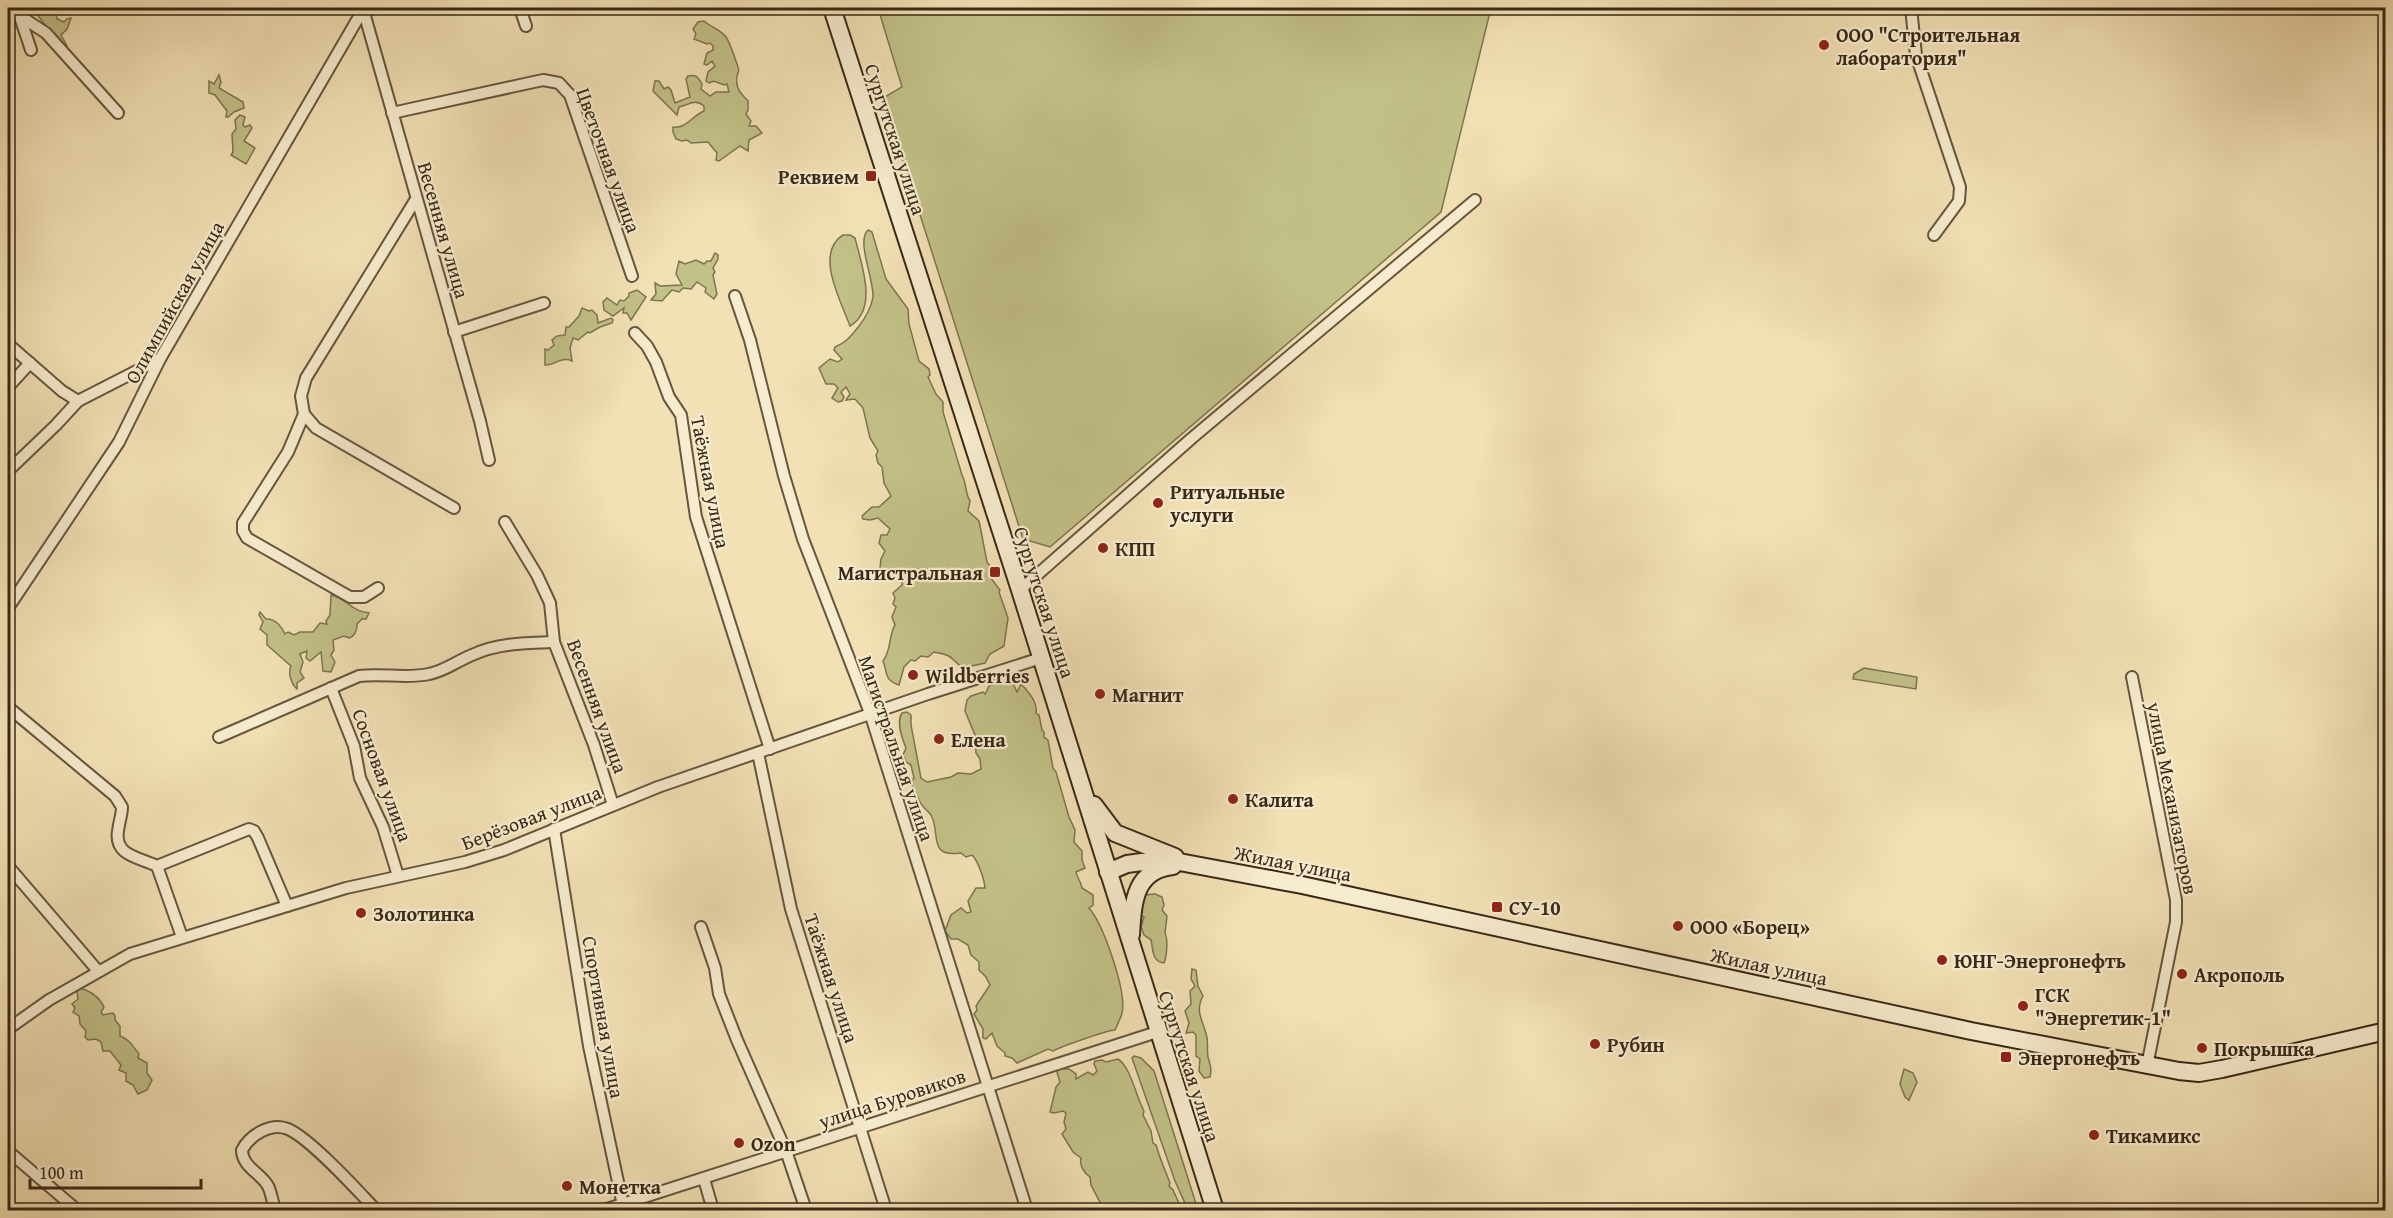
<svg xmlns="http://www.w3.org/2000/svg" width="2393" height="1218" font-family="'Gentium Book Plus',serif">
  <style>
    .green { fill: #c2c188; stroke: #7d7450; stroke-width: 1.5 }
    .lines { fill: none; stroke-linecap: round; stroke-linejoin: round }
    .street-casing { stroke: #66563e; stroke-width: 14 }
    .secondary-casing { stroke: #382817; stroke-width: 20 }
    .street { stroke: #f7eccf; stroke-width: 10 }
    .secondary { stroke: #f7eccf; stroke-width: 16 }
    .poi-dot { fill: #8f2418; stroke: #f7eccf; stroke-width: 2 }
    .labels { text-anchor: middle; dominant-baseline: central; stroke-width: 4.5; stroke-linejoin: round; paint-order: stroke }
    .poi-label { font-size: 20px; font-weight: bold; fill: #382817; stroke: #f7eccf; text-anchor: start }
    .street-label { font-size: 20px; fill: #382817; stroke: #f7eccf }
  </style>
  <rect width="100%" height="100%" fill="#f2e1b5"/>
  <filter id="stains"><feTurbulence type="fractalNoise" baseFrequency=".00333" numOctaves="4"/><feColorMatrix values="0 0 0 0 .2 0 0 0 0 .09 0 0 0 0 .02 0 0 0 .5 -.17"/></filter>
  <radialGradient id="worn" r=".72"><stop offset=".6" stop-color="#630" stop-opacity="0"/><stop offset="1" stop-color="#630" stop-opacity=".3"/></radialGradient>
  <g class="green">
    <path d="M32 8H55L57 19 64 22 67 19 71 18 67 29 61 35 67 46 63 48Z"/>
    <path d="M878 8H1491L1441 212 1050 547 1023 539 883 98 902 87Z"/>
    <path d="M704 21C711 27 722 31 726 37 729 41 736 61 738 67 740 73 738 70 737 76 735 88 741 94 748 101V110L746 114 751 121 749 126H756L762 133 749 140 748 151 740 146 719 161 716 160 717 153 708 142 691 143 687 140 682 141 676 139 673 132V127C686 129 692 116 704 111V106C695 98 689 105 679 107L677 115 653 91 655 81H659L664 89 668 87 671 90 675 103 690 97 686 79 688 76C696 74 698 77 702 84L701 89 710 96 716 92H729L727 84 724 85 714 81 709 83 706 81 708 72 715 66 712 61 707 65 704 64 707 53 713 50V46L710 43 707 44 694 39 696 34 693 29 698 22Z"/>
    <path d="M219 75 221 82 219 88 243 102 244 108 234 112 228 117H226L227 111 215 95 209 93V81L214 84Z"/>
    <path d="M240 115 245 117 243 125 245 127 250 125 252 128 244 141 255 148 246 164 231 155 233 152 232 134 236 129 235 120Z"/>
    <path d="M868 230 872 232 886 279 908 309 909 324 919 361 929 369 930 375 928 377 936 394 943 402V412L962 475C967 484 965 494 970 501L968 511 979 521 987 562 990 566V577L1000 590 999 592 1008 618 1004 646 990 654 985 663 963 668C948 657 955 656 934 652L928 657 921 656 915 661 911 660 904 667 899 685C884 680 888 674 883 661 892 649 888 637 895 625L892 617 896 607 893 604 895 598 893 593 902 585V581L889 577 880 568 881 559 885 551 879 543 881 535H887L890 529 878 518 870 520 863 519 862 516 872 507H879L891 496 884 483 882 467 878 463 876 455 878 451 870 438 863 408 855 399 846 400 850 394 846 387 841 392 844 397 842 401 838 402 832 398 838 388 834 384H826L819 368 830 359 838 362 842 359 834 350 835 347C847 342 851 336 859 326 866 317 871 309 873 297 874 279 856 241 868 230Z"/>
    <path d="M843 235H850L855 238C861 263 879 309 850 326 841 301 814 253 843 235Z"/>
    <path d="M715 253 718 255V259L713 268 715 272 713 275 717 294 714 299 705 292 706 288 697 282 691 289 683 288 679 292 672 290 662 301 651 300 656 294 655 283 660 286 682 285 676 274 679 261 685 264 696 260 704 264 707 261H711Z"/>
    <path d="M637 290 646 297 631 320 627 313H623L624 308 613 316 604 310 603 302 607 298 617 305 620 300 624 301 629 296V293Z"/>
    <path d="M582 308 589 311 592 310 597 315 598 323 611 318 613 320 612 323 600 327 590 333 588 332 578 340 573 338 570 348 572 361C561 356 554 366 545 365V349L548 350 554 345 552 340 557 336 565 335 566 327H569L579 316Z"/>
    <path d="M331 595C349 599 350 611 369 613L366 619H362L357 624C357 630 355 636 349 638L344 636 333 640 334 650 331 655 335 662 331 672 323 671 321 652 310 661 306 658 307 651 300 654 303 662 300 672 304 678 297 683V689C291 684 288 673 291 666L267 645V635L260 629 263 622 259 615 260 612 266 619C275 618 282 627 285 634L288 632 294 635 300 632H313L320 623 327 624 326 621 330 615Z"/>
    <path d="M1864 668 1917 677 1916 689 1853 679 1854 674Z"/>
    <path d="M1011 679 1017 692 1021 684C1028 691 1038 703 1036 713L1039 715 1042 730 1044 732V737L1048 740 1053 768 1056 772 1069 817 1075 830 1074 842 1082 851V860L1085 868 1076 872C1077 878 1081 881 1082 888L1093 895V905L1089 908C1103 924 1127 991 1122 1013 1121 1018 1117 1025 1115 1030 1108 1030 1060 1047 1053 1051L1048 1049 1017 1063 1012 1058 1005 1056V1053L997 1046 992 1033 986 1039 983 1038V1029L974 1014 977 1010 976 1006 990 985 986 977 979 970V962L971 955 968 945 958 939H951L945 931 951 915 961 908 967 913 971 912 968 901 976 888H985C984 878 978 861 972 855L966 857 961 853C927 858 941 833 931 815 928 811 924 808 921 804 917 797 915 789 910 783L914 778 911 765 906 762 903 755 906 748C902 738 896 722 902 713L907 712 911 715V725L921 778 927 782 951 777 958 773 971 774 981 769 980 759 976 753 975 735 965 711 967 700 971 696 983 692 985 694 989 686 997 683 1000 685Z"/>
    <path d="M1155 894 1162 897 1164 905 1162 910 1167 916 1165 933C1168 939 1167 956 1164 963 1152 962 1153 949 1151 940L1144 935 1141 927 1144 917 1139 915 1144 895Z"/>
    <path d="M1192 969 1196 970 1198 986 1203 996C1194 1013 1204 1021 1207 1038 1208 1044 1207 1051 1208 1057 1210 1065 1212 1068 1210 1077L1204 1078 1199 1071 1200 1059 1196 1056V1035L1193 1032 1186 1033 1189 1023 1185 1011 1191 1004 1190 991 1195 986 1191 979Z"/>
    <path d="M80 988C90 991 99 996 104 1007L101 1012 103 1015 113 1013 115 1016V1020L120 1026V1036C131 1041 130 1043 139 1054L138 1058 147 1063V1073L152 1080 147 1090 138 1094 133 1085 126 1081V1073L119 1070 121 1065 110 1051H103L101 1042 96 1039 88 1040 85 1037 86 1031 80 1024 79 1016 73 1012 75 1008 72 1004 78 999 77 992Z"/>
    <path d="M1134 1056 1141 1058 1154 1071 1198 1210H1188L1175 1181 1132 1058Z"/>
    <path d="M1118 1059C1130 1066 1136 1096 1144 1111L1143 1115 1151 1131 1153 1143 1156 1145C1160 1159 1165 1170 1170 1183L1169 1186 1173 1190 1182 1210H1104L1091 1185 1090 1177C1084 1173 1079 1165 1081 1158L1073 1152 1062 1134 1066 1129 1064 1122 1066 1113 1063 1111 1054 1113 1050 1112 1056 1087 1060 1082 1056 1069 1061 1066 1064 1069H1069L1076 1074V1079L1088 1072 1093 1075 1097 1071 1094 1064 1095 1061 1102 1060 1106 1062Z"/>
    <path d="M1904 1069 1913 1073 1917 1082 1909 1100 1905 1097 1900 1084Z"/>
  </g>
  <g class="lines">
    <g class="street-casing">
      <g id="street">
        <path d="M17 8 31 50"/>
        <path d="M520 8 526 26"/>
        <path d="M1911 8 1916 55 1960 187 1959 201 1934 235"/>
        <path d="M363 9 480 421 489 460"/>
        <path d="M20 16 46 33 118 113"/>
        <path d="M392 113 543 80 559 83 570 95 632 276"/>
        <path d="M735 296 750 340 784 476 803 539 870 713 1027 1210"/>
        <path d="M454 332 544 303"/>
        <path d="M635 333 647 346 656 362 669 397 681 415 696 517 770 749"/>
        <path d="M8 344 62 391 78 401"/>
        <path d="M8 387 30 363"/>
        <path d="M304 414 288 452 243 523V531L247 538 350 597H364L378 588"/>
        <path d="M304 414 301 396 306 378 416 199"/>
        <path d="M304 414 316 428 454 508"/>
        <path d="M8 471 56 425 78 401 160 359"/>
        <path d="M505 522 537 575 550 603 554 642 594 745 613 805"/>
        <path d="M1020 590 1192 438 1475 200"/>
        <path d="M8 608 119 442 160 359 364 8"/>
        <path d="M2132 677 2176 900V922L2147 1066"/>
        <path d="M331 688 354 746 360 778 383 827 398 876"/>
        <path d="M8 707 115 796 122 807C122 815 119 822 118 831 114 856 139 857 157 866"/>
        <path d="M219 737 359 676C383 673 406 679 429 674 445 671 457 661 472 655 498 643 526 643 554 642"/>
        <path d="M758 753 791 909 886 1210"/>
        <path d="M554 829 589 1046 624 1210"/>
        <path d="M8 866 98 971"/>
        <path d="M701 927 715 968 719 994 737 1040 786 1151 806 1210"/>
        <path d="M182 937 157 866 249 829 254 831 258 838 287 906"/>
        <path d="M8 1029 49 1000 130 954 346 888 465 862 504 850 658 787 928 694 1041 658"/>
        <path d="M8 1151 77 1210"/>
        <path d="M704 1179 713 1210"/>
        <path d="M276 1210C272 1203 272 1194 268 1186 261 1173 242 1167 242 1150 250 1135 271 1122 288 1129 311 1139 358 1191 376 1210"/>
        <path d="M604 1210 1157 1032"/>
      </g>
    </g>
    <g class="secondary-casing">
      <g id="secondary">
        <path d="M832 8 1020 590 1215 1210"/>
        <path d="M1094 805 1115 833 1175 857"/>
        <path d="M1108 872 1127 864 1142 862 1174 861 1302 885 1971 1031 2179 1071 2199 1073 2222 1069 2386 1031"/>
        <path d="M1131 935C1133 903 1134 870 1173 866"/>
      </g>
    </g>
    <use href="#street" class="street"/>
    <use href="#secondary" class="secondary"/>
  </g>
  <g class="poi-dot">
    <circle cx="1824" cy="45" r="6"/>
    <rect x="865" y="170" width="12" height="12" rx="3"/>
    <circle cx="1158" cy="503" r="6"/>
    <circle cx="1103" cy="548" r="6"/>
    <rect x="989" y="566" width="12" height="12" rx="3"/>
    <circle cx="913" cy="675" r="6"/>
    <circle cx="1100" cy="694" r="6"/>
    <circle cx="939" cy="739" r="6"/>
    <circle cx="1233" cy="799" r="6"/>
    <rect x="1491" y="901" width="12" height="12" rx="3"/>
    <circle cx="361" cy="913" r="6"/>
    <circle cx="1678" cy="926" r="6"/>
    <circle cx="1942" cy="960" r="6"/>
    <circle cx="2182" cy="974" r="6"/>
    <circle cx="2023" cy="1006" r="6"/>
    <circle cx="1595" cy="1044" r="6"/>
    <circle cx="2202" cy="1048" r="6"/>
    <rect x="2000" y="1051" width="12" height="12" rx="3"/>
    <circle cx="2094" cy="1135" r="6"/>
    <circle cx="739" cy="1143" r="6"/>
    <circle cx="567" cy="1186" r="6"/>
  </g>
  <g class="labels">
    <g class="poi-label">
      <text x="1836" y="34">ООО "Строительная<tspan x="1836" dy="23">лаборатория"</tspan></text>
      <text x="859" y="176" text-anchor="end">Реквием</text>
      <text x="1170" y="491">Ритуальные<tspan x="1170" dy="23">услуги</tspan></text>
      <text x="1115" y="548">КПП</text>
      <text x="983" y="572" text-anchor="end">Магистральная</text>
      <text x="925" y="675">Wildberries</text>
      <text x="1112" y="694">Магнит</text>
      <text x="951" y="739">Елена</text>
      <text x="1245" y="799">Калита</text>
      <text x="1509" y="907">СУ-10</text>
      <text x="373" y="913">Золотинка</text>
      <text x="1690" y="926">ООО «Борец»</text>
      <text x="1954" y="960">ЮНГ-Энергонефть</text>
      <text x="2194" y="974">Акрополь</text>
      <text x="2035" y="994">ГСК<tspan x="2035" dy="23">"Энергетик-1"</tspan></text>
      <text x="1607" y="1044">Рубин</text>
      <text x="2214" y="1048">Покрышка</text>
      <text x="2018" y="1057">Энергонефть</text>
      <text x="2106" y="1135">Тикамикс</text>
      <text x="751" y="1143">Ozon</text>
      <text x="579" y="1186">Монетка</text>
    </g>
    <g class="street-label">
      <text transform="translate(896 139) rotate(72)">Сургутская улица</text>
      <text transform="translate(609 160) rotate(70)">Цветочная улица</text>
      <text transform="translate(444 230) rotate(74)">Весенняя улица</text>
      <text transform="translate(174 302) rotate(-61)">Олимпийская улица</text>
      <text transform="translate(711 482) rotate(79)">Таёжная улица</text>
      <text transform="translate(1045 602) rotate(72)">Сургутская улица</text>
      <text transform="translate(598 706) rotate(70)">Весенняя улица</text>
      <text transform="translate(897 748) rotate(71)">Магистральная улица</text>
      <text transform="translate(383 775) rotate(70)">Сосновая улица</text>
      <text transform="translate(2173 798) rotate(79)">улица Механизаторов</text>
      <text transform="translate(531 817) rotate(-21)">Берёзовая улица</text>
      <text transform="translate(1293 863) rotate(11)">Жилая улица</text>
      <text transform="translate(1769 966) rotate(12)">Жилая улица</text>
      <text transform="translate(832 978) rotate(72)">Таёжная улица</text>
      <text transform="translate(604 1017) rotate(80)">Спортивная улица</text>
      <text transform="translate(1190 1066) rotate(72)">Сургутская улица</text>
      <text transform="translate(892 1098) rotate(-18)">улица Буровиков</text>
    </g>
  </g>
  <rect width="2393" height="1218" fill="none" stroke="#f2e1b5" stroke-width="30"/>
  <rect x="9" y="9" width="2375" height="1200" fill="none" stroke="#382817" stroke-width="3"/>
  <rect x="15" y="15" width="2363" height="1188" fill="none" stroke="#382817" stroke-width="1.5"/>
  <path d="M30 1179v9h171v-9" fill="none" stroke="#382817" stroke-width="3"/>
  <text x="39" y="1179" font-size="18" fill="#382817" stroke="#f7eccf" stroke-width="4.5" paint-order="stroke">100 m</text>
  <rect width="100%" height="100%" filter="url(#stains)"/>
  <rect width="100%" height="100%" fill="url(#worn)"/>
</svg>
